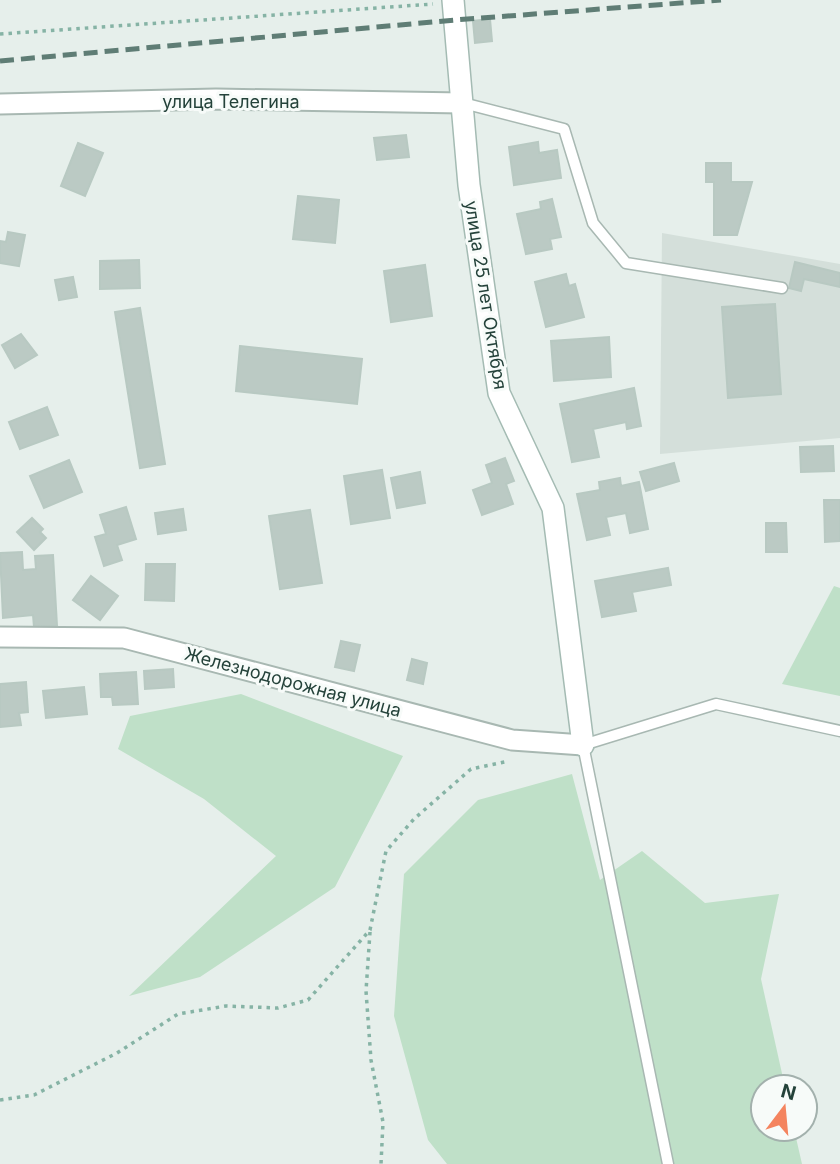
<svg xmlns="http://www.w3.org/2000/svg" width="840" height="1164" font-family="Inter,sans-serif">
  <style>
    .built { fill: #d4dfda }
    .green { fill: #bfe0c8 }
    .building { fill: #bbcac4; stroke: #b8c9c2; stroke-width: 2 }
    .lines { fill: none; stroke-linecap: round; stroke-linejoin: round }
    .lane-casing { stroke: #a8b8b2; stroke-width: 13 }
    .street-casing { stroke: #a8b8b2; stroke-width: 23 }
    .secondary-casing { stroke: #a4bbb3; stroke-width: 24 }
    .path { stroke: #86b3a5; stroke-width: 3.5; stroke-dasharray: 3.5 5; stroke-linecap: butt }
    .lane { stroke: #fff; stroke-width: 10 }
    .street { stroke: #fff; stroke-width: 19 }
    .secondary { stroke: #fff; stroke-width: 21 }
    .rail { stroke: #5f7d75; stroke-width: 5; stroke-dasharray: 14 7; stroke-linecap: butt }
    .labels { text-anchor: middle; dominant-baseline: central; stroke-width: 6; stroke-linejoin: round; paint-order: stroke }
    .street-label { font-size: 18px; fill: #24423a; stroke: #f7fbf9 }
  </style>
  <rect width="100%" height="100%" fill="#e6efeb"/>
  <path class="built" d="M662 233 840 264V438L660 454Z"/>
  <g class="green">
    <path d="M834 586 840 588V696L782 684Z"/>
    <path d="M241 694 403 756 335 887 200 977 129 996 276 856 204 799 118 749 130 716Z"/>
    <path d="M572 774 600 880 642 851 705 903 779 894 761 979 785 1087H763V1129H794L802 1164H447L428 1140 394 1016 404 874 478 800Z"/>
  </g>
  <g class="building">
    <path d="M490 19 492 41 475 43 473 21Z"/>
    <path d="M406 135 409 157 377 160 374 138Z"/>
    <path d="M538 142 539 153 557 150 561 178 514 185 509 147Z"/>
    <path d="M78 143 103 153 85 196 61 186Z"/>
    <path d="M706 163H731V182H752L737 235H714V182H706Z"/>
    <path d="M298 196 339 200 335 243 293 239Z"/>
    <path d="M552 199 561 237 550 239 552 249 526 254 517 214 541 209 540 202Z"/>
    <path d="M8 232 25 235 19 266 0 263V241L6 242Z"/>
    <path d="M139 260 140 288 100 289V261Z"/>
    <path d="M795 262 840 273V287L804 279 801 291 789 288Z"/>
    <path d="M425 265 432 316 391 322 384 271Z"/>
    <path d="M566 274 569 286 575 284 584 317 546 327 535 282Z"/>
    <path d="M73 277 77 297 59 300 55 280Z"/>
    <path d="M775 304 781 394 728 398 722 307Z"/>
    <path d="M140 308 165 464 140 468 115 312Z"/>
    <path d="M21 334 37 355 15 368 2 345Z"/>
    <path d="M609 337 611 377 554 381 551 341Z"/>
    <path d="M240 346 362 359 357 404 236 391Z"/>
    <path d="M634 388 641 426 627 429 626 422 593 429 599 457 572 462 560 404Z"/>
    <path d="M47 407 58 435 20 449 9 422Z"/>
    <path d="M833 446 834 471 801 472 800 447Z"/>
    <path d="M505 458 514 481 506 484 513 504 482 515 473 490 492 483 486 465Z"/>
    <path d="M69 460 82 492 44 508 30 476Z"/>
    <path d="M674 463 679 481 646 491 640 472Z"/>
    <path d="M382 470 390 518 351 524 344 476Z"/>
    <path d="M420 472 425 503 397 508 391 478Z"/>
    <path d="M620 478 621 486 639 482 648 529 630 533 626 513 606 517 610 535 587 540 577 494 600 490 599 482Z"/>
    <path d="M824 500H840V541L825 542Z"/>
    <path d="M126 507 136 539 117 545 122 560 104 566 95 537 106 534 100 515Z"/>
    <path d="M183 509 186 530 158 534 155 513Z"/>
    <path d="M310 510 322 583 280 589 269 516Z"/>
    <path d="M32 518 43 529 40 532 46 538 34 550 17 532Z"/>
    <path d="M766 523H786L787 552H766Z"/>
    <path d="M22 552 23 570 36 569 35 556 53 555 57 626 34 627 33 615 3 618 0 553Z"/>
    <path d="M146 564H175L174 601 145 600Z"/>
    <path d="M668 568 671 585 632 592 636 611 602 617 595 581Z"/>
    <path d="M91 576 118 596 100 620 73 600Z"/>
    <path d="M341 641 360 645 354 671 335 667Z"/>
    <path d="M412 659 427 663 423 684 407 680Z"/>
    <path d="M173 669 174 687 145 689 144 671Z"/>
    <path d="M136 672 138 704 113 705 112 697H101L100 674Z"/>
    <path d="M26 682 28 712 19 713 21 725 0 727V684Z"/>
    <path d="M84 687 87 714 46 718 43 691Z"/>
  </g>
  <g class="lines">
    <g class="lane-casing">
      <g id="lane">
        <path d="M463 103 564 129 593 223 626 263 782 288"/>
        <path d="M668 1164 583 745 716 704 840 731"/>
      </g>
    </g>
    <g class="street-casing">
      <g id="street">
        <path d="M0 104 216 99 462 103"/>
        <path d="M0 637 124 638 512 740 583 745"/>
      </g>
    </g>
    <g class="secondary-casing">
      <path id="secondary" d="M453 0 469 185 499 393 553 508 583 745"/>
    </g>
    <g class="path">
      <path d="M0 34 433 4"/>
      <path d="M370 932 366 991 371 1060 383 1122 381 1164"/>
      <path d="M0 1100 34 1095 117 1053 178 1014 226 1006 278 1008 308 1000 370 930 386 851 414 819 471 769 509 761"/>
    </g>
    <use href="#lane" class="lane"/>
    <use href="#street" class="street"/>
    <use href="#secondary" class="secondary"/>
    <path class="rail" d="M0 61 455 20 721 0"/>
  </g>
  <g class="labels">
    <g class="street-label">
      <text x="231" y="101">улица Телегина</text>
      <text transform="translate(486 295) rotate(81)">улица 25 лет Октября</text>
      <text transform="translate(293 682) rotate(15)">Железнодорожная улица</text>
    </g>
  </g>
  <g transform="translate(784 1108) rotate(16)"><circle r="33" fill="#f7fbf9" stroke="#a3b1ad" stroke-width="2"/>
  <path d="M0-5L12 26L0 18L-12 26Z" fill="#f4845f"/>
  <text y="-10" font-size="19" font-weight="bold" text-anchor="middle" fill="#24423a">N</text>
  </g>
</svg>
